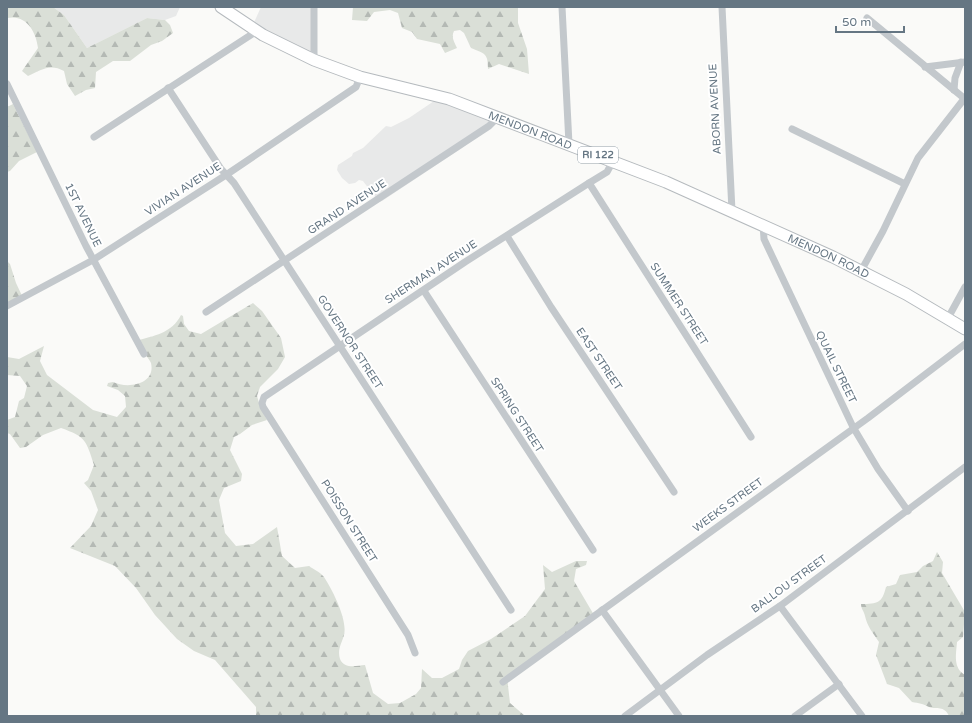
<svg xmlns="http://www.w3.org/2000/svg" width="972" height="723" font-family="'Varela Round',sans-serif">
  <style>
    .built { fill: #e8e9e9 }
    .forest { fill: url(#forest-firs) }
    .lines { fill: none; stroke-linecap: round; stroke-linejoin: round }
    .primary-casing { stroke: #b5babe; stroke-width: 13 }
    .street { stroke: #c3c8cc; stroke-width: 7 }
    .primary { stroke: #fff; stroke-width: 11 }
    .labels { text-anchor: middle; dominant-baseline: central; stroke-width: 4; stroke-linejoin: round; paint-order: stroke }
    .shield { fill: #fff; stroke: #939fa8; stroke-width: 1 }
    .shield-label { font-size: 10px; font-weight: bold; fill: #657683 }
    .street-label { font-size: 11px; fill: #657683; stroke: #fff }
  </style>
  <defs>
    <pattern id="forest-firs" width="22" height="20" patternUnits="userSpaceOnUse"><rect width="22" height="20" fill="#dadfd7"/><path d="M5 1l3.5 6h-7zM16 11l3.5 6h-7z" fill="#b4b9b4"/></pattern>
  </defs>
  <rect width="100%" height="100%" fill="#fafaf8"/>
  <g class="built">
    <path d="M53 7H180L176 16 165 20 147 18 87 48 64 15Z"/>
    <path d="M261 7H314V61L251 29Z"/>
    <path d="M437 99 494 120 462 148 382 201 379 202 363 181 359 180 355 183 349 184 342 178 337 170 338 165 352 156 353 153 363 148 386 126 391 127 409 118Z"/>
  </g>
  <g class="forest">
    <path d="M7 7H53L64 15 87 48 147 18 165 20 170 25 173 33 162 41 151 45 130 61H113L96 72 95 88 86 90 75 96 67 84 64 71C50 63 41 70 28 76L22 71 38 48C36 31 26 14 7 18Z"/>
    <path d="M353 7H518V23L527 49 529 74 499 64 488 69C488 53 485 54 471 48L464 33 460 30 454 31C451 37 454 42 457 48L445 53 440 44 417 39 412 32 402 28 398 13 390 10 374 12 367 21 352 20Z"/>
    <path d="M13 104 37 152 19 161 10 171 7 172V107Z"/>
    <path d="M7 261 10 264 16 283 24 300 7 309Z"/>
    <path d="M253 303 262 311 281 338 285 357 278 369 260 387 257 396 260 406 267 420 252 425 240 434 234 437 230 450 242 474 241 481 224 488 219 500 225 533 236 546 253 544 277 527 282 556 295 568 309 566C313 569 320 572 324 577 332 589 348 620 344 635 342 643 337 649 340 659 344 669 356 666 365 665L373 693 388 704 400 703 416 694 421 688 422 669 432 678H442L459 669 462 660 468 651 491 639 525 616 545 589 543 565 552 572 576 561H587L586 565 576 569 574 581 594 615 507 677 510 703 525 716H256V707L215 660 194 651 177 639 155 615 136 588 115 566 70 548 91 526 98 510 91 491 84 483 88 480 94 465C86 440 86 437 61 428L43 435 26 447 20 448 10 434 7 433V420L15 417 19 401 24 398 27 386 20 376 7 375V357L19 359 44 346 40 361 47 375 93 410 117 417 126 407 125 396 118 390 107 386 108 383 113 382C127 389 156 385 151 363 150 359 138 347 135 341 154 336 172 333 181 315L183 316 184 324 189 331 201 334Z"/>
    <path d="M937 552 943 562 942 573 965 612 963 637 957 642C956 655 953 668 965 675V716H949C944 705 937 710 929 707 923 704 919 703 912 702L899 688 887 684 876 655 879 642C873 633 867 626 865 616 864 611 861 609 861 604 878 604 882 603 886 587L896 584 900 575 917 572 923 566 933 561Z"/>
  </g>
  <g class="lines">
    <g class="primary-casing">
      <g id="primary">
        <path id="s1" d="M221 7 263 35 314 60 360 77 449 99 666 182 833 257 906 294 965 329"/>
      </g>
    </g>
    <g class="street">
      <path d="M562 7 569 144"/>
      <path d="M722 7 732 211"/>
      <path d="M867 18 965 99"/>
      <path d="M314 60V7"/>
      <path d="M925 67 965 62"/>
      <path d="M7 84 86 246 144 354"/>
      <path d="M168 88 221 169 234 183 511 610"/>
      <path d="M954 90 955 78 961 62"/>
      <path d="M792 129 905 184"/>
      <path d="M94 137 257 31"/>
      <path d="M589 183 751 437"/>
      <path d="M763 224 764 239 853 427 878 469 908 511"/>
      <path d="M507 236 551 307 674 492"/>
      <path d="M861 271 883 231 918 158 964 99"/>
      <path d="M424 291 593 550"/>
      <path d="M7 306 93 260 226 175 356 87 360 77"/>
      <path d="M206 312 489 126 498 117"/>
      <path d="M948 318 965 287"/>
      <path d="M780 606 862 716"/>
      <path d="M602 610 679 716"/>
      <path d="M415 653 408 635 263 407 262 403 264 397 465 262 589 183 607 172 613 161"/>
      <path d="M503 682 868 418 965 344"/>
      <path d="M625 716 707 655 780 606 965 467"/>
      <path d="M795 716 839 684"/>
    </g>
    <use href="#primary" class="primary"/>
  </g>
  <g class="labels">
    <rect class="shield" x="578" y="147" width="40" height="16" rx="3"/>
    <g class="shield-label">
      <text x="598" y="155">RI 122</text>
    </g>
    <g class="street-label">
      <text transform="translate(715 109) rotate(-93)">ABORN AVENUE</text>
      <text stroke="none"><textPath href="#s1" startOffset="335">MENDON ROAD</textPath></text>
      <text transform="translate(183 189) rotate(-33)">VIVIAN AVENUE</text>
      <text transform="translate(347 207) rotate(-33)">GRAND AVENUE</text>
      <text transform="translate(83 215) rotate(64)">1ST AVENUE</text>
      <text stroke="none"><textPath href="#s1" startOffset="659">MENDON ROAD</textPath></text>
      <text transform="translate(431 272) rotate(-33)">SHERMAN AVENUE</text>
      <text transform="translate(679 304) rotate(57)">SUMMER STREET</text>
      <text transform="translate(350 342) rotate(57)">GOVERNOR STREET</text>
      <text transform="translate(599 359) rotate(56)">EAST STREET</text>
      <text transform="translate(836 367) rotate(64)">QUAIL STREET</text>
      <text transform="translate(517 415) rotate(57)">SPRING STREET</text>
      <text transform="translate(728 505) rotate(-36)">WEEKS STREET</text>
      <text transform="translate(349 521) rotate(58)">POISSON STREET</text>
      <text transform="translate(789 584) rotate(-36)">BALLOU STREET</text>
    </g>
  </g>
  <rect width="972" height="723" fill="none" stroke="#657683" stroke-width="16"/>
  <path d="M836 26v6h68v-6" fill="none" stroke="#657683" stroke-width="2"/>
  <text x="842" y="26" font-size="12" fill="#657683" stroke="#ffffff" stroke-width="3" paint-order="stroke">50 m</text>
</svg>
